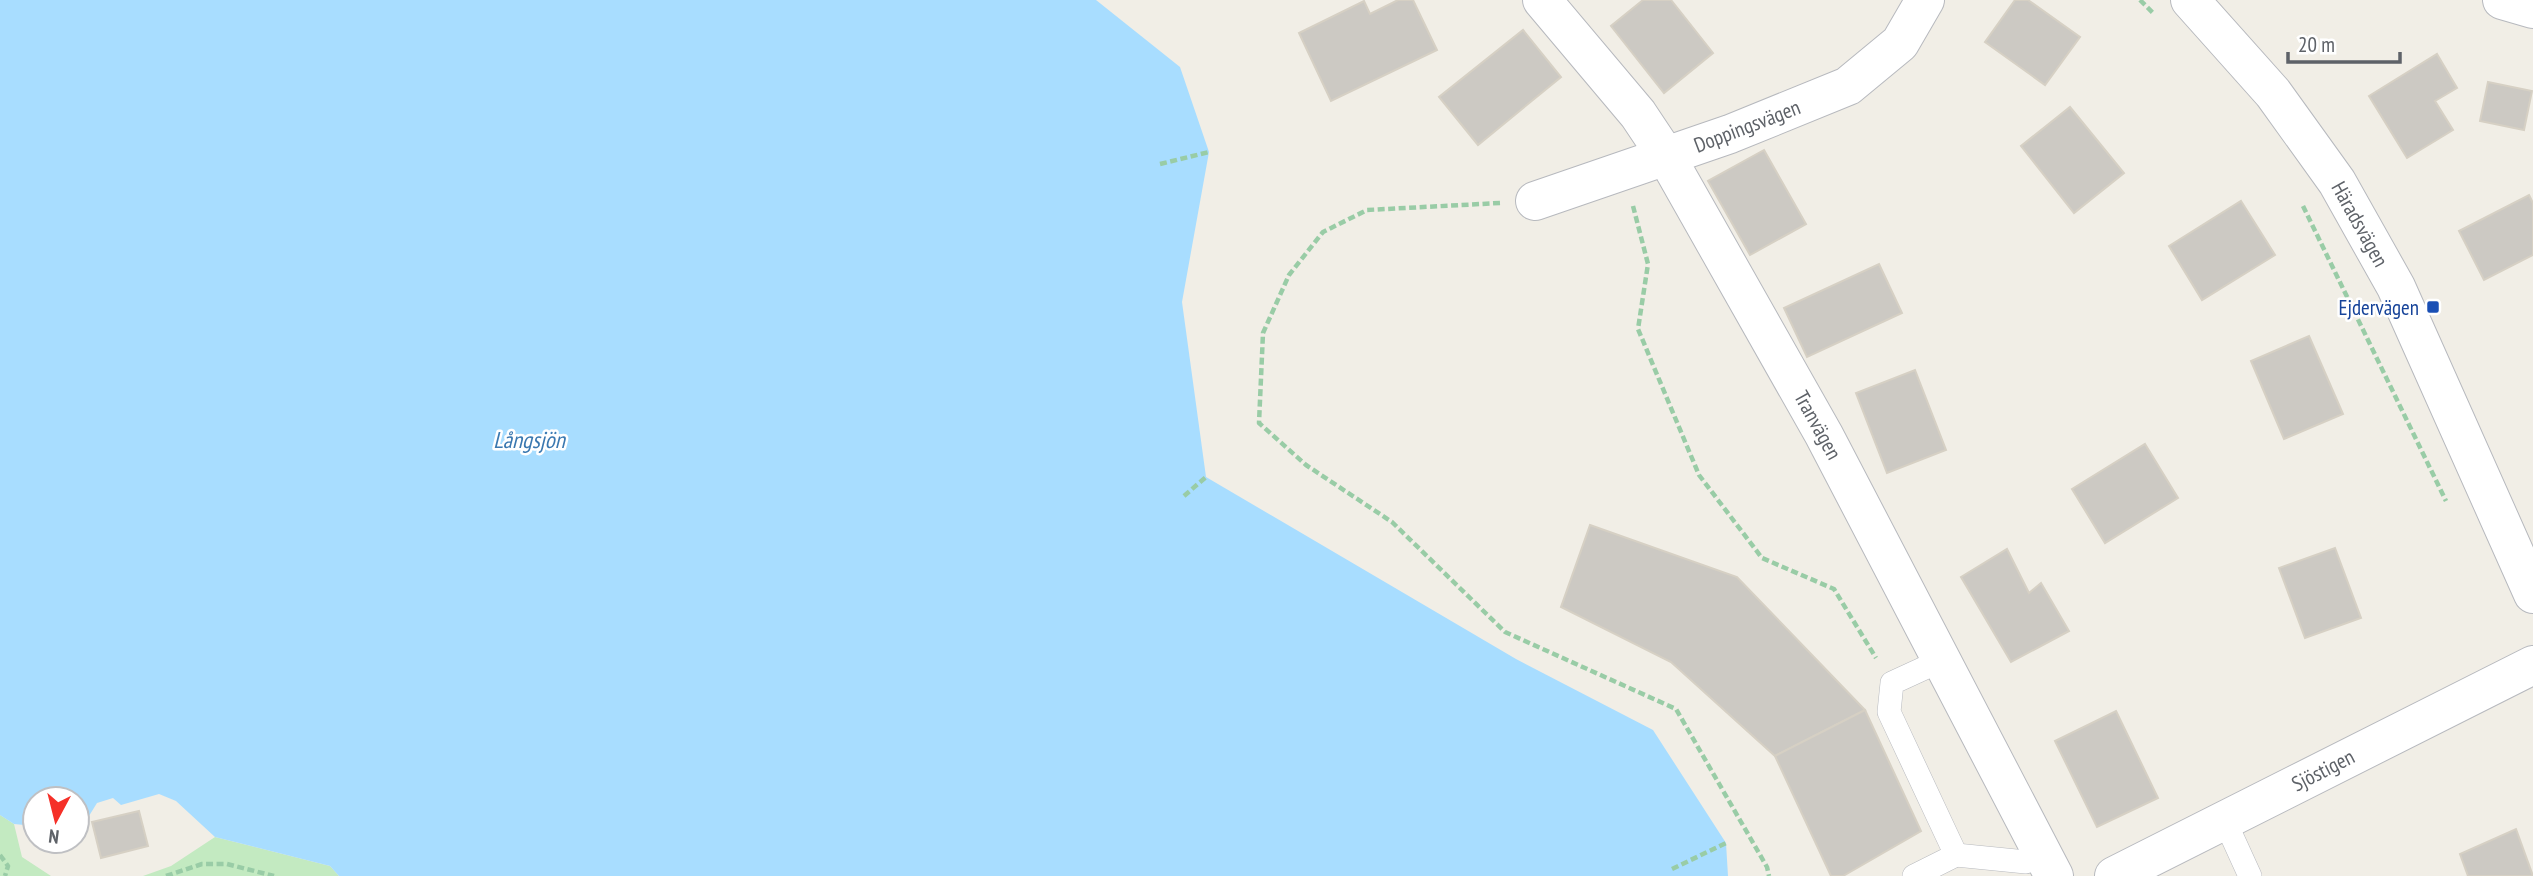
<svg xmlns="http://www.w3.org/2000/svg" width="2533" height="876" font-family="'PT Sans Narrow',sans-serif">
  <style>
    .green { fill: #c3eac1 }
    .water { fill: #a8ddff }
    .building { fill: #ccc9c3; stroke: #d6d0c4; stroke-width: 2 }
    .lines { fill: none; stroke-linecap: round; stroke-linejoin: round }
    .service-casing { stroke: #b7b9be; stroke-width: 24 }
    .minor-casing { stroke: #b7b9be; stroke-width: 40 }
    .tertiary-casing { stroke: #b7b9be; stroke-width: 40 }
    .path { stroke: #99cca6; stroke-width: 4.5; stroke-dasharray: 7 3.5; stroke-linecap: butt }
    .service { stroke: #fff; stroke-width: 23 }
    .minor { stroke: #fff; stroke-width: 38 }
    .tertiary { stroke: #fff; stroke-width: 38 }
    .transit-dot { fill: #1a4fb4; stroke: #fff; stroke-width: 2.5 }
    .labels { text-anchor: middle; dominant-baseline: central; stroke-width: 5; stroke-linejoin: round; paint-order: stroke }
    .street-label { font-size: 21px; fill: #5e6268; stroke: #fff }
    .transit-label { font-size: 21px; fill: #164399; stroke: #fff; text-anchor: end }
    .water-label { font-size: 23px; font-style: italic; fill: #3a78b0; stroke: #fff }
  </style>
  <rect width="100%" height="100%" fill="#f1eee6"/>
  <g class="green">
    <path d="M0 815 14 824 22 857 51 876H0Z"/>
    <path d="M215 837 330 866 339 876H143L171 866Z"/>
  </g>
  <path class="water" d="M0 0H1096L1180 67 1209 152 1182 302 1206 477 1516 659 1653 730 1726 843 1728 876H339L330 866 215 837 176 801 159 794 121 805 113 798 97 803 84 824H77V799H35V826L14 824 0 815Z"/>
  <g class="building">
    <path d="M1398 0H1413L1437 50 1331 101 1299 33 1364 1 1370 14Z"/>
    <path d="M1643 0H1671L1713 53 1664 93 1611 26Z"/>
    <path d="M2015 0H2028L2080 37 2045 85 1985 42Z"/>
    <path d="M1523 30 1561 77 1478 145 1439 97Z"/>
    <path d="M2437 54 2457 88 2435 101 2453 130 2407 158 2369 96Z"/>
    <path d="M2488 82 2532 91 2524 130 2480 121Z"/>
    <path d="M2070 107 2124 173 2074 213 2021 146Z"/>
    <path d="M1764 150 1806 224 1750 255 1708 181Z"/>
    <path d="M2529 195 2533 203V255L2484 280 2459 231Z"/>
    <path d="M2241 201 2275 255 2202 300 2169 246Z"/>
    <path d="M1879 264 1902 313 1807 357 1784 308Z"/>
    <path d="M2309 336 2343 414 2284 439 2251 361Z"/>
    <path d="M1915 370 1946 450 1887 473 1856 393Z"/>
    <path d="M2145 444 2178 498 2105 543 2072 489Z"/>
    <path d="M1590 525 1737 577 1865 710 1775 756 1671 662 1561 607Z"/>
    <path d="M2335 548 2361 618 2305 638 2279 568Z"/>
    <path d="M2007 549 2029 593 2041 583 2069 631 2011 662 1961 577Z"/>
    <path d="M1865 710 1921 831 1843 876H1831L1775 756Z"/>
    <path d="M2116 711 2158 798 2097 827 2055 741Z"/>
    <path d="M139 811 148 846 101 858 92 822Z"/>
    <path d="M2516 829 2533 876H2468L2460 854Z"/>
  </g>
  <g class="lines">
    <g class="service-casing">
      <g id="service">
        <path d="M2224 819 2250 876"/>
        <path d="M1956 855 2026 862 2042 853"/>
        <path d="M1914 876 1956 855 1889 712 1892 683 1942 660"/>
      </g>
    </g>
    <g class="minor-casing">
      <g id="minor">
        <path d="M1542 0 1638 114 1666 156 1824 435 2054 876"/>
        <path d="M2502 0 2533 9"/>
        <path d="M1535 201 1730 134 1848 86 1900 43 1925 0"/>
        <path d="M2114 876 2533 665"/>
      </g>
    </g>
    <g class="tertiary-casing">
      <path id="tertiary" d="M2190 0 2273 93 2337 182 2396 287 2533 594"/>
    </g>
    <g class="path">
      <path d="M2140 0 2154 14"/>
      <path d="M1160 164 1209 152"/>
      <path d="M1500 203 1367 210 1323 232 1289 275 1263 333 1259 423 1306 465 1392 522 1505 632 1676 709 1767 867 1769 876"/>
      <path d="M1633 206 1648 264 1638 329 1699 475 1762 558 1834 589 1876 658"/>
      <path d="M2303 206 2446 501"/>
      <path d="M1184 496 1206 477"/>
      <path d="M0 855 8 866 5 876"/>
      <path d="M1672 869 1726 843"/>
      <path d="M166 876 202 864H227L274 876"/>
    </g>
    <use href="#service" class="service"/>
    <use href="#minor" class="minor"/>
    <use href="#tertiary" class="tertiary"/>
  </g>
  <rect class="transit-dot" x="2426" y="300" width="14" height="14" rx="3.5"/>
  <g class="labels">
    <g class="street-label">
      <text transform="translate(1747 126) rotate(-21)">Doppingsvägen</text>
      <text transform="translate(2360 224) rotate(61)">Häradsvägen</text>
      <text transform="translate(1818 425) rotate(61)">Tranvägen</text>
      <text transform="translate(2323 770) rotate(-27)">Sjöstigen</text>
    </g>
    <g class="transit-label">
      <text x="2419" y="307">Ejdervägen</text>
    </g>
    <g class="water-label">
      <text x="529" y="439">Långsjön</text>
    </g>
  </g>
  <g transform="translate(56 820) rotate(187)"><circle r="33" fill="#ffffff" stroke="#bfc0c3" stroke-width="2"/>
  <path d="M0-5L12 26L0 18L-12 26Z" fill="#f53028"/>
  <text y="-10" font-size="19" font-weight="bold" text-anchor="middle" fill="#5e6268">N</text>
  </g>
  <path d="M2288 52v10h112v-10" fill="none" stroke="#5e6268" stroke-width="3.5"/>
  <text x="2298" y="52" font-size="21" fill="#5e6268" stroke="#ffffff" stroke-width="5" paint-order="stroke">20 m</text>
</svg>
